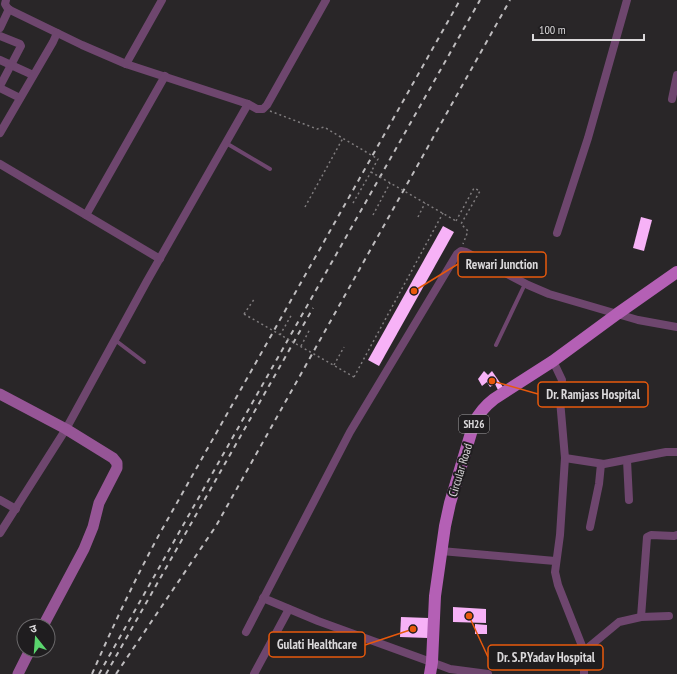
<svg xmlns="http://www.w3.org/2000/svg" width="677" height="674" font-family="'PT Sans Narrow','Noto Sans Devanagari',sans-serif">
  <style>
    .building { fill: #f7b2f7 }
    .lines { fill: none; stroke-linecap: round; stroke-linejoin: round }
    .path { stroke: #807d7f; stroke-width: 1.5; stroke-dasharray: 2 3; stroke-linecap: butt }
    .lane { stroke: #6e466e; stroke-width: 4 }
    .street { stroke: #6e466e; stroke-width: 8 }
    .secondary { stroke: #965596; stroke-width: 11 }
    .primary { stroke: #b460b5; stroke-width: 12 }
    .rail { stroke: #bebcbe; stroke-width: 2; stroke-dasharray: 5 5; stroke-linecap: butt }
    .path-bridge { stroke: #807d7f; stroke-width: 1.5; stroke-dasharray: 2 3; stroke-linecap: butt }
    .labels { text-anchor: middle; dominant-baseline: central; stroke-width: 4; stroke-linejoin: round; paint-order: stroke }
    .shield { fill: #1f1d1f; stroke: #a2a0a2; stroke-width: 1 }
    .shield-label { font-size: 11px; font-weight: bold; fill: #dad8da }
    .street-label { font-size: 12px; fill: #dad8da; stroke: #1f1d1f }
    .leader { fill: none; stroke: #e8590c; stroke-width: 1.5 }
    .callout-dot { fill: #e8590c; stroke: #1f1d1f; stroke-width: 1.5 }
    .callout { fill: #1f1d1f; stroke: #e8590c; stroke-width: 1.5 }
    .callout-label { font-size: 13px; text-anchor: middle; font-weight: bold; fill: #dad8da }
  </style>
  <rect width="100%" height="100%" fill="#292628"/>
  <g class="building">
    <path d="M641 217 652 220 644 251 633 248Z"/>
    <path d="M443 226 454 232 379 366 368 360Z"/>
    <path d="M484 371 488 375 492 371 503 387 498 390 495 384 490 387 487 382 482 386 478 379Z"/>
    <path d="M453 607 486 609V623L453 622Z"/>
    <path d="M401 617 429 618 428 638 400 637Z"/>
    <path d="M475 624 487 625V634H475Z"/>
  </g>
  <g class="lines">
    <g class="path">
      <path d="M270 111 317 129 324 127 339 136"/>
      <path d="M353 203 371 172"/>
      <path d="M305 207 343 138"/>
      <path d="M373 215 390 183"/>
      <path d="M418 217 425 203"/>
      <path d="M456 221 474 188 480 191 461 224 468 231 463 244"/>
      <path d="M244 314 255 298"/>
      <path d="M280 335 292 314"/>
      <path d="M301 346 310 329"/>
      <path d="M334 365 344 347"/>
      <path d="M354 377 443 213"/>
    </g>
    <g class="lane">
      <path d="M226 143 270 169"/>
      <path d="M115 340 144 362"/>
      <path d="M496 345 525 284"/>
    </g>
    <g class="street">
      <path d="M6 0 5 4 8 9 82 45 126 64 248 104 257 109H263L267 105 326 0"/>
      <path d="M0 28 9 9"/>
      <path d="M0 36 20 44 21 46 0 86"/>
      <path d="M0 60 33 75"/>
      <path d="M126 64 162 0"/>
      <path d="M0 88 20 98"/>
      <path d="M672 99 677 75"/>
      <path d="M0 133 53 42 57 33"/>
      <path d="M0 164 160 259"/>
      <path d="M86 215 165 76"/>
      <path d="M557 233 588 138 627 0"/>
      <path d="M553 361 562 380 560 400 565 458 560 535 555 572 558 585 584 651V674"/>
      <path d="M562 388H602"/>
      <path d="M565 458 604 464 666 452H677"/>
      <path d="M627 460 629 500"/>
      <path d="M0 500 16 509"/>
      <path d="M590 527 599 484 601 464"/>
      <path d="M0 533 66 429 147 281 248 104"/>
      <path d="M441 551 555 561"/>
      <path d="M263 598 318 621 442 666 450 669 488 674"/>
      <path d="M641 617 647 537 651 535 674 536 677 535"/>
      <path d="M246 632 350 432 457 254 461 251 466 252 528 285 549 294 638 320 677 327"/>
      <path d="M584 651 619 622 641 617 669 616"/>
      <path d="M254 674 289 609"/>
    </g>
    <g class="secondary">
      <path d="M0 394 66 429 113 458 117 463V468L99 503 93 527 84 549 43 626"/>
      <path d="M18 674 30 650"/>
    </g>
    <path class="primary" d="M430 674 432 662 435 596 445 526 450 503 474 423C479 413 485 406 494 399L553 361 617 314 677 272"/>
    <g class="rail">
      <path d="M92 674C113 626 135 579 160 533L460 0"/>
      <path d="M99 674 480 0"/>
      <path d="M106 674 313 308"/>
      <path d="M116 674 216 526 510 0"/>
    </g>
    <g class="path-bridge">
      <path d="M339 136 378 159 371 172 456 221"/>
      <path d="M244 314 354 377"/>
    </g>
  </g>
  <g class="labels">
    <rect class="shield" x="459" y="415" width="30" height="18" rx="3"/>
    <g class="shield-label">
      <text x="474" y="424">SH26</text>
    </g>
    <g class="street-label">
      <text transform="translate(460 470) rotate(-73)">Circular Road</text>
    </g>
  </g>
  <path class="leader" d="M414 291L458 264M492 381L538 394M413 629L365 645M469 616L488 657"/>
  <g class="callout-dot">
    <circle cx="414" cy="291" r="4"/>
    <circle cx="492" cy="381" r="4"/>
    <circle cx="413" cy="629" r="4"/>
    <circle cx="469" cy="616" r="4"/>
  </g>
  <g class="callout">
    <rect x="458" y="252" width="88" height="25" rx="4"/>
    <rect x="538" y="382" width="110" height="25" rx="4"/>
    <rect x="269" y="632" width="96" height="25" rx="4"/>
    <rect x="488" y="645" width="115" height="25" rx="4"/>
  </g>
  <g class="callout-label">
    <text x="502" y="269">Rewari Junction</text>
    <text x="593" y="399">Dr. Ramjass Hospital</text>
    <text x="317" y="649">Gulati Healthcare</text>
    <text x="546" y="662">Dr. S.P.Yadav Hospital</text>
  </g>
  <g transform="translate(36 638) rotate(343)"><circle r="19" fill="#1f1d1f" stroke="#6a686a"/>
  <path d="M0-3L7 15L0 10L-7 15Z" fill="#5ad56e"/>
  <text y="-6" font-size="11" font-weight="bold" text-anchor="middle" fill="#dad8da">उ</text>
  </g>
  <path d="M533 34v6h111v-6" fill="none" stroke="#dad8da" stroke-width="2"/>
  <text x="539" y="34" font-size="12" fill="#dad8da" stroke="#1f1d1f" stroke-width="3" paint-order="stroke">100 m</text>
</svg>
